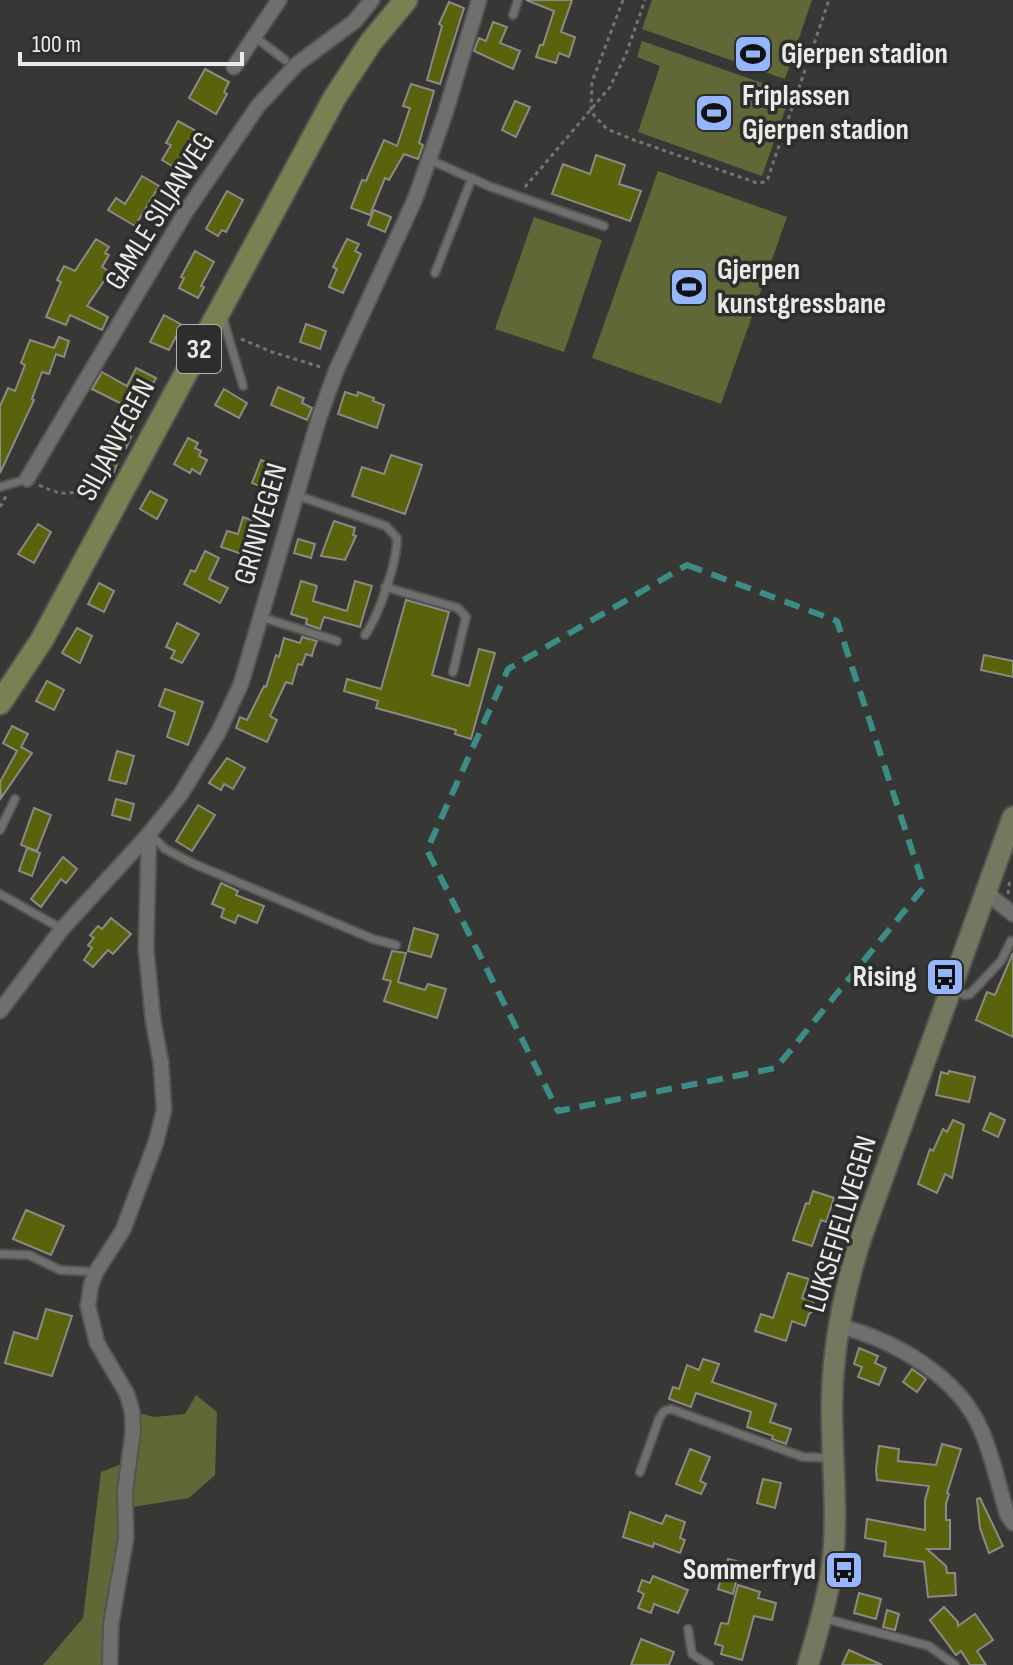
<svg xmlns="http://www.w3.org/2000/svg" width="1013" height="1665" font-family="'Sofia Sans Condensed',sans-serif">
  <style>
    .green { fill: #626737 }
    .building { fill: #5b620c; stroke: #8a8a87; stroke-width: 2 }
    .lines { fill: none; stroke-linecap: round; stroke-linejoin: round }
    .service-casing { stroke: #545452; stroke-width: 11 }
    .minor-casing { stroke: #545452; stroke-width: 18 }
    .secondary-casing { stroke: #545452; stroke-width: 24 }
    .primary-casing { stroke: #545452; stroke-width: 26 }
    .path { stroke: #747572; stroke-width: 3; stroke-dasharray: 4 4; stroke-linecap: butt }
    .service { stroke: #6f706d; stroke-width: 7 }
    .minor { stroke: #6f706d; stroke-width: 14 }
    .secondary { stroke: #75785f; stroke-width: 20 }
    .primary { stroke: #7a8051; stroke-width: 22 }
    .marked { fill: none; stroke: #3b8d86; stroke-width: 6; stroke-dasharray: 16 10; stroke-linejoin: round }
    .labels { text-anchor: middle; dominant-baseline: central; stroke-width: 7; stroke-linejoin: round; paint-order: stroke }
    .shield { fill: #2d2e2b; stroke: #b1b2af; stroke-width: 2 }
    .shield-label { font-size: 28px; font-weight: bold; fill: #eaeae8 }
    .poi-label { font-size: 30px; font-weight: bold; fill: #eaeae8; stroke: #2d2e2b; text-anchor: start }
    .street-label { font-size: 30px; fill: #eaeae8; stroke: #2d2e2b }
  </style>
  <rect width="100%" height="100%" fill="#373835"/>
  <g class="green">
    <path d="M652 0H812L785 79 642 29Z"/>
    <path d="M642 41 791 93 762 176 638 132 660 66 637 57Z"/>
    <path d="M658 171 787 217 721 404 592 358Z"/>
    <path d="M534 217 602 240 564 352 495 329Z"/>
    <path d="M196 1395 217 1412 215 1475 189 1498 126 1508 116 1591 115 1665H43L83 1618 101 1472 127 1462 132 1411 154 1417 185 1414Z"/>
  </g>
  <g class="building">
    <path d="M526 0H572L561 32 575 37 569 57 559 53 556 63 536 57 540 45H543L554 11Z"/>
    <path d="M449 2 464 8 440 84 427 80 442 26 439 24Z"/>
    <path d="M493 22 507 27 500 43 520 51 513 69 474 51 479 38 486 41Z"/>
    <path d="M205 69 229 82 224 92 227 94 216 114 189 98Z"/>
    <path d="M411 84 434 91 419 143 423 145 418 159 404 154 389 180 385 178 370 215 351 208 362 180 366 181 384 140 397 146 410 108 403 106Z"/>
    <path d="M515 101 530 107 516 137 502 130Z"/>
    <path d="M178 121 198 132 177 169 162 160 171 145 166 143Z"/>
    <path d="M596 155 625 165 619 184 641 191 630 221 552 194 563 164 590 174Z"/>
    <path d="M142 176 159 186 135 226 108 210 116 198 125 204Z"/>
    <path d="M227 191 243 200 226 232 222 230 218 236 206 229Z"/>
    <path d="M374 210 391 217 385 232 368 225Z"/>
    <path d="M96 239 109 247 105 253 109 255 102 267 110 272 87 306 108 317 102 330 70 315 66 325 46 317 61 282 57 280 64 266 75 271Z"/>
    <path d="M347 239 359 244 355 251 361 254 343 293 329 287 337 269 333 267Z"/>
    <path d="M195 251 214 262 201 286 204 287 198 298 179 288 184 278 181 277Z"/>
    <path d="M164 315 182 325 169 350 150 342Z"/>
    <path d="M306 324 326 331 320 349 300 342Z"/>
    <path d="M59 337 69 341 64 357 56 354 49 374 42 372 32 399 34 400 0 473V406L8 388 15 391 25 365 21 363 30 340 54 348Z"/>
    <path d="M136 368 156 378 129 430 133 432 126 448 123 447 114 472 95 466 122 404 92 389 102 372 127 386Z"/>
    <path d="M278 387 304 398 302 403 312 408 307 420 271 405Z"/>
    <path d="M224 389 247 403 239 418 215 405Z"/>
    <path d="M345 392 357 396 358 392 374 398 373 401 384 405 377 428 338 414Z"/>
    <path d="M188 438 198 443 195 448 201 451 199 456 207 460 200 474 192 469 190 473 174 464Z"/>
    <path d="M391 455 422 465 405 514 352 496 362 467 384 474Z"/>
    <path d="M261 460 281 468 273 491 252 483Z"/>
    <path d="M150 491 167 500 157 519 140 509Z"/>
    <path d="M243 517 267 526 264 538 258 536 256 543 246 540 242 554 221 547 227 531 238 534Z"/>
    <path d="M334 521 355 528 353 535 356 536 345 560 321 556Z"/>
    <path d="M38 524 51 532 34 563 18 554Z"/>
    <path d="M298 539 315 544 311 558 294 553Z"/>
    <path d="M205 551 219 558 209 579 228 588 220 603 184 584 191 570 195 572Z"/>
    <path d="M301 581 317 586 313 601 347 611 355 581 372 586 360 627 324 617 320 629 306 624 307 619 291 614Z"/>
    <path d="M99 583 114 591 104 612 88 604Z"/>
    <path d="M406 600 449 612 432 675 469 686 479 649 495 653 471 739 455 734 456 730 376 708 378 701 344 691 347 679 381 689Z"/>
    <path d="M177 623 199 634 182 663 171 658 175 651 166 647Z"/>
    <path d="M77 628 92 636 80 663 62 653Z"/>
    <path d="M302 637 317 641 314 648 312 656 306 654 302 665 298 664 292 684 286 682 270 716 277 720 267 742 236 728 240 717 247 720 264 686 266 687 276 655 279 657 284 638 300 643Z"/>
    <path d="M984 655 1013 661V677L981 670Z"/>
    <path d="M47 681 64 690 54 710 36 701Z"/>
    <path d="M165 689 203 702 188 745 167 737 175 712 159 706Z"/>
    <path d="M12 726 28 734 21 747 32 753 1 798 0 782 17 751 3 743Z"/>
    <path d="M117 751 134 756 126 784 109 780Z"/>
    <path d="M227 758 245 768 233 789 224 784 221 790 209 783Z"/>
    <path d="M116 799 134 804 130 820 112 815Z"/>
    <path d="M198 805 215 815 192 851 176 841Z"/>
    <path d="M34 808 51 815 37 851 21 845Z"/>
    <path d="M27 848 40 853 32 876 19 871Z"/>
    <path d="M63 857 77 869 66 883 61 879 41 907 31 899Z"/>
    <path d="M221 883 238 891 236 895 264 906 257 923 238 915 235 923 221 917 224 909 212 904Z"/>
    <path d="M111 918 131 934 113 954 108 950 93 967 84 960 92 948 88 945 94 938 90 935 98 926 102 929Z"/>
    <path d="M414 928 438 935 431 957 408 951Z"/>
    <path d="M392 951 406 953 398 982 425 990 428 984 446 989 437 1018 384 1001 391 981 383 979Z"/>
    <path d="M1013 953V1037L976 1020 987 992 995 995Z"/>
    <path d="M949 1071 975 1077 969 1102 936 1095 941 1072 948 1074Z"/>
    <path d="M990 1113 1005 1120 998 1137 983 1130Z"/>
    <path d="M953 1120 964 1125 952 1178 945 1174 937 1193 918 1184 930 1149 933 1151 943 1129 947 1132Z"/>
    <path d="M813 1191 834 1198 826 1222 821 1220 812 1246 793 1240 806 1203 809 1204Z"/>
    <path d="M26 1210 64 1226 51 1255 13 1239Z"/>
    <path d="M788 1273 809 1279 802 1298 813 1301 815 1310 809 1314 805 1326 792 1321 786 1341 755 1331 761 1314 773 1318Z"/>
    <path d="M46 1309 72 1316 52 1376 5 1363 14 1332 37 1339Z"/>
    <path d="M859 1348 878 1356 875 1363 886 1368 879 1385 858 1377 862 1367 854 1364Z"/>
    <path d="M703 1359 719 1364 712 1382 776 1404 770 1422 791 1429 786 1444 772 1439 773 1436 747 1427 751 1412 696 1393 691 1407 669 1399 673 1387 679 1389 687 1365 699 1370Z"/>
    <path d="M912 1369 926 1379 917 1392 903 1382Z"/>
    <path d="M942 1444 961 1449 947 1493 949 1494 946 1504V1520H950V1549H927L946 1566 947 1573H955L956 1595 928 1597 924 1562 884 1556 886 1542 865 1538 867 1519 925 1530V1500L929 1486 877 1480 876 1469 879 1446 899 1449 898 1461 936 1465Z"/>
    <path d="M690 1449 710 1457 700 1481 706 1484 701 1494 676 1484Z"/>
    <path d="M763 1479 781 1483 775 1508 757 1503Z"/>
    <path d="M980 1498 1003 1546 989 1553 980 1528 977 1499Z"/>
    <path d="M630 1512 662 1524 666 1515 685 1522 680 1538 685 1540 680 1553 654 1543 653 1547 623 1537Z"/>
    <path d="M728 1559 741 1562 733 1594 718 1589Z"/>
    <path d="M653 1576 688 1590 678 1613 654 1604 651 1613 638 1608 644 1594 638 1591 642 1580 650 1583Z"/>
    <path d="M738 1585 760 1592 758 1598 776 1603 772 1620 754 1616 742 1660 721 1654 723 1646 715 1644 721 1623 728 1624Z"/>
    <path d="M859 1593 881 1599 876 1619 854 1613Z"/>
    <path d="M944 1607 958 1622V1626L975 1614 993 1640 977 1651 986 1665H970L961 1651 956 1655 930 1620Z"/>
    <path d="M887 1610 899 1614 895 1630 883 1627Z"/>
    <path d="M641 1639 674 1652 669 1665H631Z"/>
    <path d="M849 1650 882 1665H842Z"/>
  </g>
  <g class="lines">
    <g class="service-casing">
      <g id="service">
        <path d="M513 15 518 0"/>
        <path d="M255 37 285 60"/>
        <path d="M430 160 491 187 604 226"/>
        <path d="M435 273 472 178"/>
        <path d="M222 315 243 386"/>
        <path d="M0 487 27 479"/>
        <path d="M296 495 386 526 397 538C397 563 379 615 365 635"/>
        <path d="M385 587 458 608 466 617 453 672"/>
        <path d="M261 617 337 641"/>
        <path d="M0 830 15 799"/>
        <path d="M151 835 165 849 192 863 373 939 396 945"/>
        <path d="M0 894 62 929"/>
        <path d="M954 990 965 995 970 994 1001 961 1011 941"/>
        <path d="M0 1254 29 1255 60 1270 96 1272"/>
        <path d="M640 1472 659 1419 664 1411 671 1409 803 1457 831 1458"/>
        <path d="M823 1618 929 1646 955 1665"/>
        <path d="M688 1629 692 1654 709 1665"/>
      </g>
    </g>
    <g class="minor-casing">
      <g id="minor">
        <path d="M234 67 279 0"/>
        <path d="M27 479 185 213 258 106 297 64 355 21 372 0"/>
        <path d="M987 893 1013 914"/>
        <path d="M0 1011 62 929 149 834 181 794 218 733 241 684 319 418 336 371 415 199 445 114 479 0"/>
        <path d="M839 1326C894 1340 959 1376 982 1432 993 1458 999 1487 1007 1514L1013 1523"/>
        <path d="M110 1665 111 1624 126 1538 125 1491 133 1431 132 1411 127 1394 97 1343 88 1306 91 1285 96 1272 123 1230 156 1142 164 1110 161 1063 153 1020 146 948 149 834"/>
      </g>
    </g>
    <g class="secondary-casing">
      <path id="secondary" d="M808 1665C818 1630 829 1595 833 1558 838 1505 831 1452 832 1400 833 1344 844 1291 861 1238L1013 817"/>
    </g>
    <g class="primary-casing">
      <path id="primary" d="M0 703 43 638 335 97 371 42 406 0"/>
    </g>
    <g class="path">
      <path d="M623 0 592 82 591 112 607 129 634 140 757 183 765 182 768 178 829 0"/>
      <path d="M525 187 610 87 626 54 645 0"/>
      <path d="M241 339 272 352 324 368"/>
      <path d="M39 485C69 500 79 493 104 475L112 477"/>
      <path d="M0 507 6 496"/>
      <path d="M1008 894 1010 878"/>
    </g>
    <use href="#service" class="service"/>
    <use href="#minor" class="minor"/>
    <use href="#secondary" class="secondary"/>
    <use href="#primary" class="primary"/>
  </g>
  <path class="marked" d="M687 565 837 621 924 887 776 1068 558 1111 427 850 508 669Z"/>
  <defs>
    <g id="stadium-square" transform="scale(2)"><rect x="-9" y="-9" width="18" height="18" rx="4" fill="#95b6fd" stroke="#2d2e2b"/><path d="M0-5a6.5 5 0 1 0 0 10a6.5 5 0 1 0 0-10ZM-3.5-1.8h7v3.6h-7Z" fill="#111"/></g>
    <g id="bus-square" transform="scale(2)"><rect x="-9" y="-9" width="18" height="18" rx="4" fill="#95b6fd" stroke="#2d2e2b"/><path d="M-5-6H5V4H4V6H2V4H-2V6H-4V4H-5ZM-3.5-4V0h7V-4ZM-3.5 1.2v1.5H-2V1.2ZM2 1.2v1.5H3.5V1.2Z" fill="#111"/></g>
  </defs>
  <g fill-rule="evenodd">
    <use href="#stadium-square" x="753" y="54"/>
    <use href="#stadium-square" x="714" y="113"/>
    <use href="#stadium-square" x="689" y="287"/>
    <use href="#bus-square" x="945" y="977"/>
    <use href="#bus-square" x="844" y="1570"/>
  </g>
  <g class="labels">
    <rect class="shield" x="177" y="325" width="44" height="48" rx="6"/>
    <g class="shield-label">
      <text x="199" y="349">32</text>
    </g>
    <g class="poi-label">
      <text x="781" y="54">Gjerpen stadion</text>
      <text x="742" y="96">Friplassen<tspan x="742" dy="34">Gjerpen stadion</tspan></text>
      <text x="717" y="270">Gjerpen<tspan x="717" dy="34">kunstgressbane</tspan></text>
      <text x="917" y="977" text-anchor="end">Rising</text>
      <text x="816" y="1570" text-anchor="end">Sommerfryd</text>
    </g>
    <g class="street-label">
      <text transform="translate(160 211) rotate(-58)">GAMLE SILJANVEG</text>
      <text transform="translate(116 440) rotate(-62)">SILJANVEGEN</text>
      <text transform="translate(261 524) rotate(-74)">GRINIVEGEN</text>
      <text transform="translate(841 1224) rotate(-73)">LUKSEFJELLVEGEN</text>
    </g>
  </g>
  <path d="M20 52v12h222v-12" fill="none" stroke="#eaeae8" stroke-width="4"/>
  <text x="32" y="52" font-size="24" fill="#eaeae8" stroke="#2d2e2b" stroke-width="6" paint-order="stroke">100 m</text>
</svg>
